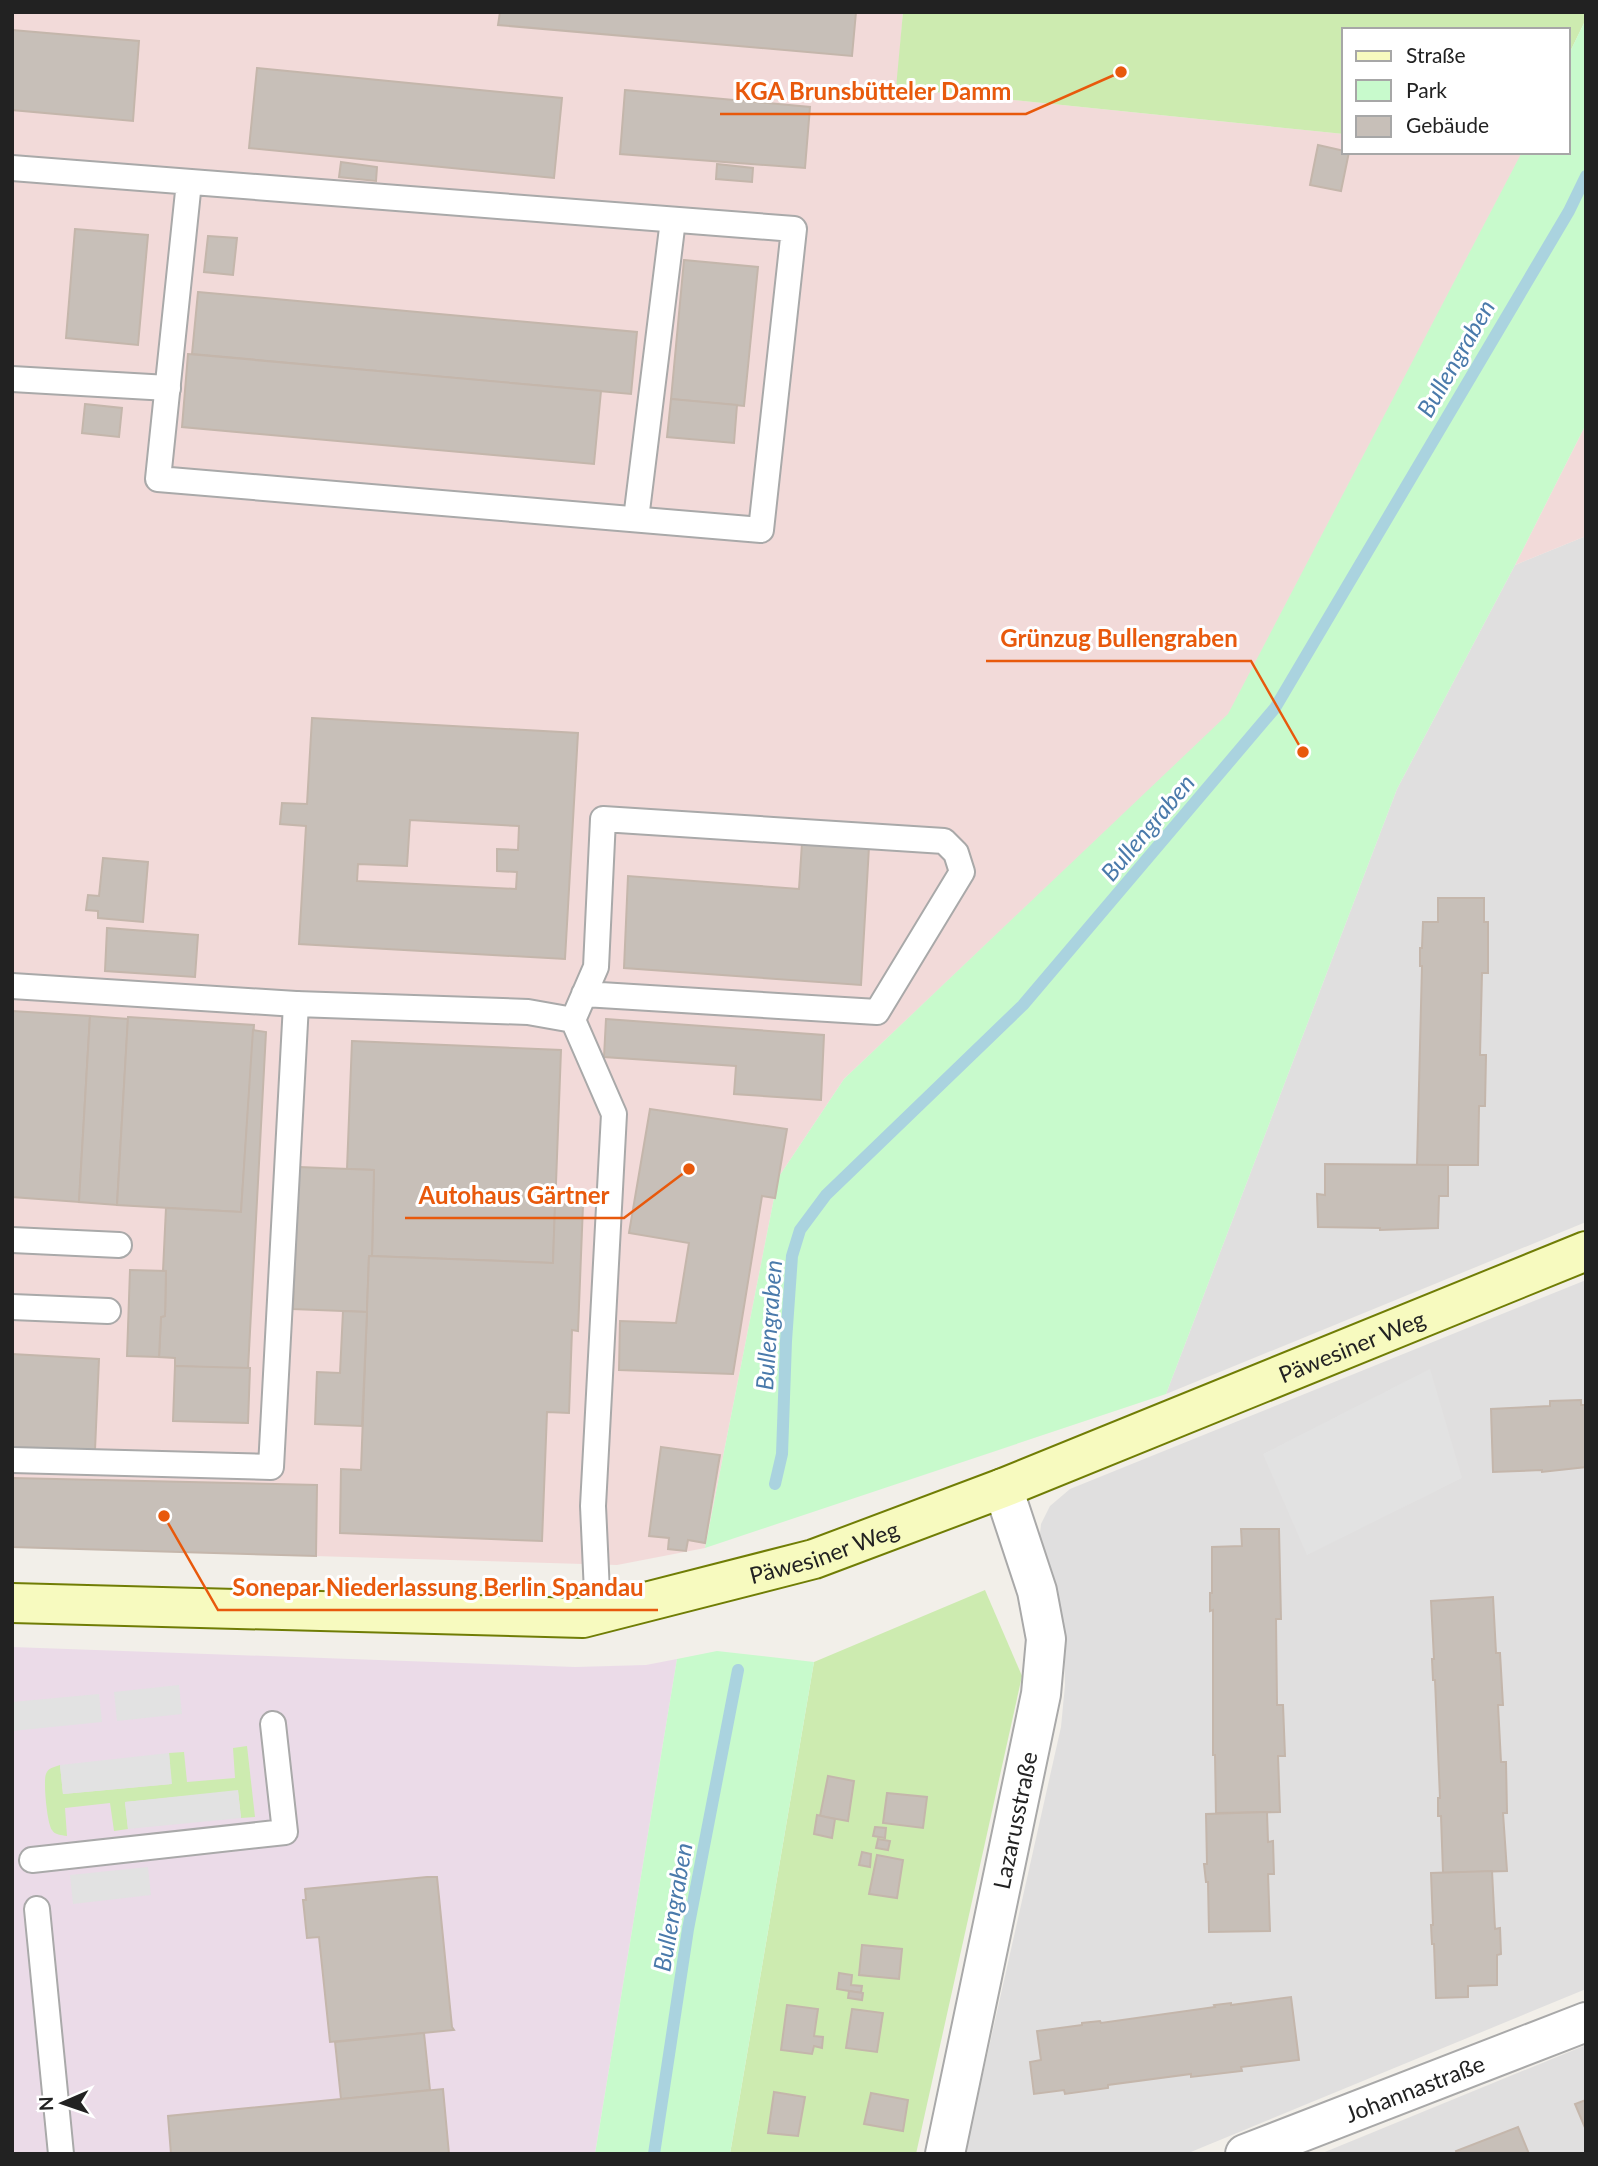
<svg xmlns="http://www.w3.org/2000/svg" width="1598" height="2166" font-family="Lato,sans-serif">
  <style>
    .residential { fill: #e0dfdf }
    .commercial { fill: #f2dad9 }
    .industrial { fill: #ebdbe8 }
    .grass { fill: #cdebb0 }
    .park { fill: #c8facc }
    .parking { fill: #e2e2e2 }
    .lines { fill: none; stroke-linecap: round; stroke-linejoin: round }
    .stream { stroke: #aad3df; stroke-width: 12 }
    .building { fill: #c7bfb8; stroke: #c4b6ab; stroke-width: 2; fill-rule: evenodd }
    .lane-casing { stroke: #a9a9a9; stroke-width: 28 }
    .street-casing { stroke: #a9a9a9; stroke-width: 42 }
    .secondary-casing { stroke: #707d05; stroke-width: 42 }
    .lane { stroke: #fff; stroke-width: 24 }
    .street { stroke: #fff; stroke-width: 38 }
    .secondary { stroke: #f7fabf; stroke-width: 38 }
    .labels { text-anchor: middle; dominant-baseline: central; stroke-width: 6; stroke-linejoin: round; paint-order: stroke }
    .street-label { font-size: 23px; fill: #222; stroke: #fff }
    .water-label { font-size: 24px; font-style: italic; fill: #4a7aab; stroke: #fff }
    .leader { fill: none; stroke: #e8590c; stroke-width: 2.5 }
    .callout-dot { fill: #e8590c; stroke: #fff; stroke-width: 2.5 }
    .callout-label { font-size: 24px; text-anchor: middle; font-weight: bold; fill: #e8590c; stroke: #fff; stroke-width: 6; stroke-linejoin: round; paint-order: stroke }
  </style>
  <rect width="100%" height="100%" fill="#f2efe9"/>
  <g class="residential">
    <path d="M1586 536V1222L1166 1394 1397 789 1515 565Z"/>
    <path d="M1586 1280V1989L1186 2154H965L1061 1727 1065 1685 1064 1645 1059 1601 1039 1543 1041 1524 1050 1506 1070 1489Z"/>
    <path d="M1586 2045V2154H1320Z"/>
  </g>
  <g class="commercial">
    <path d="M12 12H903L897 88 1344 134V152L1522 153 1228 715 844 1079 778 1178 705 1548 617 1565 12 1547Z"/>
    <path d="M1586 424V536L1515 565Z"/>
  </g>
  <path class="industrial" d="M12 1647 575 1667 646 1665 677 1659 595 2154H12Z"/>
  <g class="grass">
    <path d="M903 12H1586V19L1568 56V30H1344V134L896 88Z"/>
    <path d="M985 1590 1022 1676 916 2154H730L814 1662Z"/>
    <path d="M247 1746 255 1817 241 1818 238 1791 125 1802 128 1829 114 1831 110 1803 65 1808 67 1836C61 1835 55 1835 52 1830 47 1824 43 1780 46 1774 48 1768 54 1767 60 1765L63 1794 171 1784 169 1753 184 1752 187 1782 235 1778 233 1748Z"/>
  </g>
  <g class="park">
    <path d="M1586 19V424L1515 565 1397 789 1166 1394 705 1548 778 1178 844 1079 1228 714 1522 152H1568V56Z"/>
    <path d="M717 1651 814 1662 730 2154H595L677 1659Z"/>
  </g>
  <g class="parking">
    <path d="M1430 1369 1462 1478 1307 1555 1263 1454Z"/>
    <path d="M179 1685 182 1714 117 1721 114 1692Z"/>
    <path d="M99 1694 102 1722 12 1731V1702Z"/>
    <path d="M169 1753 172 1784 63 1794 60 1765Z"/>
    <path d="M238 1790 241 1818 128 1829 125 1802Z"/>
    <path d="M148 1867 151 1895 73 1904 70 1875Z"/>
  </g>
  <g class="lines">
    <g class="stream">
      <path d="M775 1484 782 1454 786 1341 792 1256 800 1230 826 1195 1023 1005 1275 708 1569 211 1586 176"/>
      <path d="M654 2154 688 1929 738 1670"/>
    </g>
  </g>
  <g class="building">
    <path d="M500 12H856L852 56 498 25Z"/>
    <path d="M12 30 139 41 133 121 12 110Z"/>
    <path d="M257 68 562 98 554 178 249 148Z"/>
    <path d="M625 90 810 107 805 168 620 154Z"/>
    <path d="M1318 145 1349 152 1341 191 1310 185Z"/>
    <path d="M341 162 377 167 376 181 339 177Z"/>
    <path d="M717 164 753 168 752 182 716 179Z"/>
    <path d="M75 229 148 235 138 345 66 338Z"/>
    <path d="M208 236 237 238 233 275 204 272Z"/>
    <path d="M684 260 758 267 744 406 671 399Z"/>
    <path d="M198 292 637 332 631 394 192 354Z"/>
    <path d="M188 354 601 391 594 464 182 427Z"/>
    <path d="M671 399 737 405 734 443 667 437Z"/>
    <path d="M85 404 122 408 119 437 82 433Z"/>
    <path d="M312 718 578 733 565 959 299 944 306 826 280 824 282 803 307 804ZM410 820 519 826 518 850 497 849V871L517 872 516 889 357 881 358 864 407 866Z"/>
    <path d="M802 843 869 847 861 985 624 968 628 876 799 889Z"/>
    <path d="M103 858 148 862 143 922 98 918V911L86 910 88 895 99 896Z"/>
    <path d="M1438 898H1484V922H1488V973H1482L1480 1055H1486L1485 1106H1479L1478 1165H1417L1422 966H1420V948H1422L1423 922H1438Z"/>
    <path d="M107 928 198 935 195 977 105 971Z"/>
    <path d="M12 1011 90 1016 79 1202 12 1197Z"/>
    <path d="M90 1016 128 1019 117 1205 79 1202Z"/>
    <path d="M128 1017 254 1025 241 1212 117 1205Z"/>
    <path d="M606 1019 824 1035 821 1100 734 1094 736 1066 604 1057Z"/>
    <path d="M253 1030 266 1032 248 1369 175 1366V1358L159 1357 161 1317 165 1316 166 1271H163L166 1208 241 1212Z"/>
    <path d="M352 1041 561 1050 553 1263 372 1256 374 1170 347 1169Z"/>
    <path d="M650 1109 787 1129 775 1198 762 1196 733 1374 619 1370 620 1321 676 1323 689 1243 629 1233Z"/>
    <path d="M1325 1164 1448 1165V1196H1439L1438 1228 1380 1230V1228L1318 1227 1317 1194 1325 1195Z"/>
    <path d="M299 1167 374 1170 372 1256H369L367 1312 293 1309Z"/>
    <path d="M555 1204 583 1205 578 1331 572 1330 569 1413 547 1412 542 1541 340 1533 341 1469 361 1470 369 1256 553 1263Z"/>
    <path d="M130 1270 166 1271 165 1316 161 1317 159 1357 127 1356Z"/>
    <path d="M343 1311 367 1312 362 1426 315 1424 317 1372 340 1373Z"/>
    <path d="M12 1354 99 1359 95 1450 12 1447Z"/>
    <path d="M175 1366 250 1368 248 1423 173 1421Z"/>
    <path d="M1581 1400V1405H1586V1467L1542 1472V1470L1493 1472 1491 1409 1550 1406V1401Z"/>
    <path d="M661 1447 720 1455 705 1543 688 1540 686 1551 668 1549 669 1538 649 1536Z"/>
    <path d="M12 1478 317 1485 316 1556 12 1547Z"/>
    <path d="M1241 1529H1279L1281 1619H1276L1277 1705H1283L1285 1756H1278L1280 1812 1216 1813 1215 1755H1213V1610L1210 1611V1593H1212V1547L1242 1546Z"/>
    <path d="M1493 1597 1496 1653H1500L1503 1705H1498L1501 1762H1506L1507 1813H1503L1507 1871 1443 1873 1441 1816H1438V1798H1440L1435 1680H1433L1432 1659H1434L1431 1601Z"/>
    <path d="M828 1776 854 1781 848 1821 820 1816Z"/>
    <path d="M887 1793 927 1797 923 1828 883 1823Z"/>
    <path d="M1267 1812 1268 1842 1273 1841 1274 1874H1268L1270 1931 1209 1932 1208 1882H1206L1204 1864H1207L1206 1814Z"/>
    <path d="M817 1815 835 1819 832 1838 814 1834Z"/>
    <path d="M875 1827 886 1828 885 1838 873 1836Z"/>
    <path d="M878 1839 890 1841 888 1850 876 1848Z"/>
    <path d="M862 1852 871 1854 870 1867 859 1865Z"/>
    <path d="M877 1855 903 1860 897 1898 869 1894Z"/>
    <path d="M1492 1871 1495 1929 1500 1928 1501 1954 1497 1955V1985L1468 1986V1997L1436 1998 1434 1944H1432L1431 1925H1433L1431 1873Z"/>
    <path d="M427 1877H437L452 2027 454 2030 330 2042 319 1937 307 1938 303 1900H306L305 1889Z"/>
    <path d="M862 1945 902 1949 899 1979 859 1975Z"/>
    <path d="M839 1973 852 1975 851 1985 862 1986 861 1993 837 1989Z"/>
    <path d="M849 1991 863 1993 862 2000 848 1998Z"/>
    <path d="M1291 1997 1299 2060 1241 2067 1242 2071 1191 2077V2074L1108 2085V2088L1065 2094 1064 2090 1034 2094 1030 2062 1041 2060 1037 2031 1082 2025V2023L1100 2021 1101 2023 1215 2007 1214 2005 1231 2003V2005Z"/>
    <path d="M787 2005 818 2009 814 2036 823 2037 822 2048 814 2046 812 2054 781 2050Z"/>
    <path d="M852 2009 883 2013 877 2052 846 2048Z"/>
    <path d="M424 2033 430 2090 341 2099 335 2042Z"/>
    <path d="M443 2089 449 2154H171L168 2116Z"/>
    <path d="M774 2092 805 2097 798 2136 768 2133Z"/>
    <path d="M871 2093 908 2100 903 2131 864 2124Z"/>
    <path d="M1586 2100V2130L1575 2104Z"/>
    <path d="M1518 2127 1529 2154H1457L1456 2151Z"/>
  </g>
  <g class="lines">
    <g class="lane-casing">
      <g id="lane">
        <path d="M12 168C273 188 533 209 794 229L761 530 158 479 189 182"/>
        <path d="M12 379 168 388"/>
        <path d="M636 519 673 220"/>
        <path d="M12 986 296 1004"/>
        <path d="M573 1020 596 967 603 819 944 841 956 853 962 872 877 1012 584 994"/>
        <path d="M12 1240 119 1245"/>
        <path d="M12 1307 108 1311"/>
        <path d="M12 1460 271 1467 296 1004 528 1012 573 1020 614 1114 593 1506 598 1614"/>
        <path d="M32 1860 285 1832 273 1724"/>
        <path d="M37 1909 61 2154"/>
      </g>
    </g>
    <g class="street-casing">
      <g id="street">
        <path id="s1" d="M945 2154 1041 1694 1046 1639 1037 1591 1003 1488"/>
        <path id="s2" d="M1245 2154 1586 2022"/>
      </g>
    </g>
    <g class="secondary-casing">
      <g id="secondary">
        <path id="s3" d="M12 1603 583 1618 814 1559 1003 1488 1586 1251"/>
      </g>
    </g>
    <use href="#lane" class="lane"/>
    <use href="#street" class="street"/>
    <use href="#secondary" class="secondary"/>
  </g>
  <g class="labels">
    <g class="street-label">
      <text stroke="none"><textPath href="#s3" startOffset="1388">Päwesiner Weg</textPath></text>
      <text stroke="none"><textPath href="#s3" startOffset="821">Päwesiner Weg</textPath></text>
      <text stroke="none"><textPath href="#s1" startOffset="341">Lazarusstraße</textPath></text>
      <text stroke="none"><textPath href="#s2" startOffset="182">Johannastraße</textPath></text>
    </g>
    <g class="water-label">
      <text transform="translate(1455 358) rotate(-60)">Bullengraben</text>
      <text transform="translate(1147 827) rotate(-50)">Bullengraben</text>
      <text transform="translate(768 1325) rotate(-86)">Bullengraben</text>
      <text transform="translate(672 1907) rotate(-80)">Bullengraben</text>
    </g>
  </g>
  <path class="leader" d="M1121 72L1026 114H720M1303 752L1251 661H986M689 1169L624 1218H405M164 1516L218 1610H658"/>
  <g class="callout-dot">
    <circle cx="1121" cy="72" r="7"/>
    <circle cx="1303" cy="752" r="7"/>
    <circle cx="689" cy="1169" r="7"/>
    <circle cx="164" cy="1516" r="7"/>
  </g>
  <g class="callout-label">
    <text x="873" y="100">KGA Brunsbütteler Damm</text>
    <text x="1119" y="647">Grünzug Bullengraben</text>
    <text x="514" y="1204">Autohaus Gärtner</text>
    <text x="438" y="1596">Sonepar Niederlassung Berlin Spandau</text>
  </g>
  <rect width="1598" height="2166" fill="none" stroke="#222222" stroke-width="28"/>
  <rect x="1342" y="28" width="228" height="126" fill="#ffffff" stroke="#a7a7a7" stroke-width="2"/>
  <rect x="1356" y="51" width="35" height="10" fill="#f7fabf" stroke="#a7a7a7" stroke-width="2"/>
  <text x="1406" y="63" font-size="21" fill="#222222">Straße</text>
  <rect x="1356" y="80" width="35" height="21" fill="#c8facc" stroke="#a7a7a7" stroke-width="2"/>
  <text x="1406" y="98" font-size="21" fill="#222222">Park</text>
  <rect x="1356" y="116" width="35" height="21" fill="#c7bfb8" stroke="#a7a7a7" stroke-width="2"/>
  <text x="1406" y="133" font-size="21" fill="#222222">Gebäude</text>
  <g transform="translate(63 2103) rotate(268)" stroke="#ffffff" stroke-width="5" paint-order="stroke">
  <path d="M0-5L12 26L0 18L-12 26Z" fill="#222222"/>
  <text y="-10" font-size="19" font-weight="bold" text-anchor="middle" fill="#222222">N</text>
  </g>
</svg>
